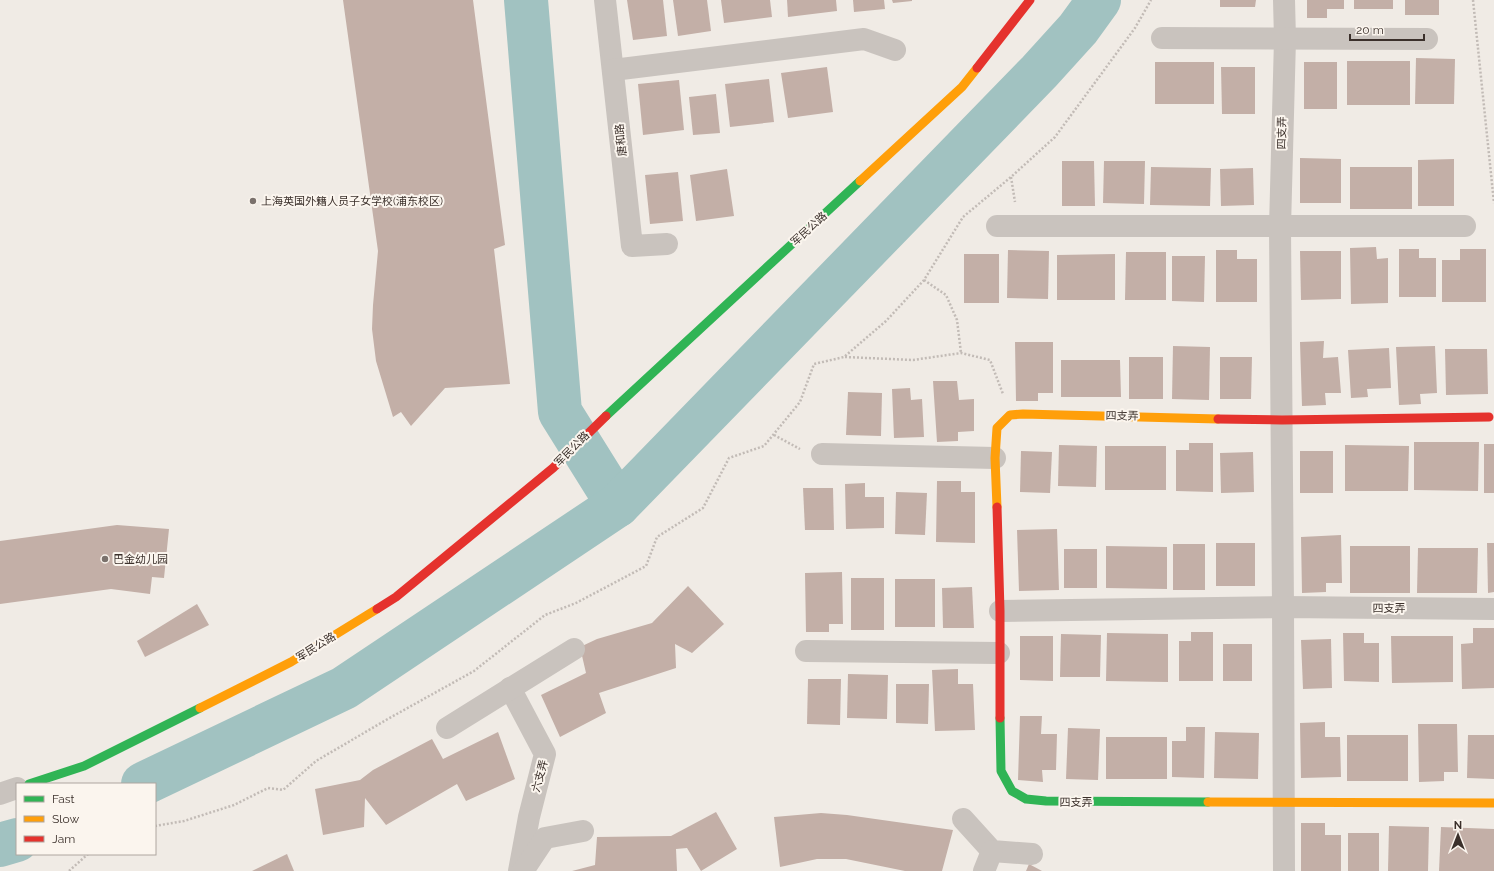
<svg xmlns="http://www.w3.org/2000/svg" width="1494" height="871" font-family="Raleway,'Noto Sans SC',sans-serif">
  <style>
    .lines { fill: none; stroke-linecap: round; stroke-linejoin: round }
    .river { stroke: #a1c2c1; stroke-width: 44 }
    .building { fill: #c3afa7 }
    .path { stroke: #c2bbb6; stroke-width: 2.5; stroke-dasharray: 2 2; stroke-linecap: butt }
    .street { stroke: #c9c3be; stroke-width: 22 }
    .fast { stroke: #30b455; stroke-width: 9 }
    .slow { stroke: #ff9f0a; stroke-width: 9 }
    .jam { stroke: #e5322d; stroke-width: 9 }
    .poi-dot { fill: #7a716c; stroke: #fbf5ee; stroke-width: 1.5 }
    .labels { text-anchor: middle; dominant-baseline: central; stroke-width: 4; stroke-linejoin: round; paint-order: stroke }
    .street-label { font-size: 11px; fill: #3b302b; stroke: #fbf5ee }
    .poi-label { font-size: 11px; fill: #3b302b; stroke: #fbf5ee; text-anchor: start }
  </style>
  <rect width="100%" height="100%" fill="#f0ebe5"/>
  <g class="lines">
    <g class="river">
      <path d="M526 0 560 412 618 505"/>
      <path d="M143 784 344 688 618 505 1039 72 1078 29 1099 0"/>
      <path d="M0 845 17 840"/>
    </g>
  </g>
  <g class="building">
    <path d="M343 0H473L505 245 494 249 510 384 445 388 411 426 401 412 393 417 376 361 372 329 373 305 378 251Z"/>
    <path d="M627 0H663L667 36 633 40Z"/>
    <path d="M673 0H707L711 31 678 36Z"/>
    <path d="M721 0H770L772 17 724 23Z"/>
    <path d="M787 0H836L837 11 788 17Z"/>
    <path d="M853 0H884L885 9 854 12Z"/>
    <path d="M892 0H912V1L893 3Z"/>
    <path d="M1220 0H1256L1255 7H1220Z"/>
    <path d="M1307 0H1344V9H1327V18H1307Z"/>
    <rect x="1354" y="0" width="39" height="9"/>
    <rect x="1405" y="0" width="34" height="15"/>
    <path d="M1416 58 1455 59 1454 104H1415Z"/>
    <rect x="1347" y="61" width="63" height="44"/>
    <rect x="1155" y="62" width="59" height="42"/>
    <rect x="1304" y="62" width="33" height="47"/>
    <path d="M827 67 833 112 788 118 781 73Z"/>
    <path d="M1221 67H1255V114H1222Z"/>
    <path d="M769 79 774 122 730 127 725 84Z"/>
    <path d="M679 80 684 130 643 135 638 84Z"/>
    <path d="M716 94 720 133 693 135 689 97Z"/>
    <path d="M1300 158 1341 159V203H1300Z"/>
    <path d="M1454 159V206H1418V160Z"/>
    <path d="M1062 161H1094L1095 206H1062Z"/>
    <path d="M1104 161H1145L1144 204 1103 203Z"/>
    <path d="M1151 167 1211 168 1210 206 1150 205Z"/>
    <rect x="1350" y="167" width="62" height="42"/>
    <path d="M1253 168 1254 205 1221 206 1220 169Z"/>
    <path d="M727 169 734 216 696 221 690 175Z"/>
    <path d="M678 172 683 221 650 224 645 175Z"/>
    <path d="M1376 247 1377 259 1388 258V303L1351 304 1350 248Z"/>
    <path d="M1399 249H1419V258H1436V297H1399Z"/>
    <path d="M1460 249H1486V302H1442V260H1460Z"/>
    <path d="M1008 250 1049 251 1048 299 1007 298Z"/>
    <path d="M1216 250H1237V259H1257V302H1216Z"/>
    <path d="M1300 251H1341V299L1301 300Z"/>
    <path d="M1126 252H1166V300H1125Z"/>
    <rect x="964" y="254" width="35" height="49"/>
    <path d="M1115 254V300H1057V255Z"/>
    <path d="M1172 256H1205L1204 302 1172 301Z"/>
    <path d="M1324 341 1323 358 1338 357 1341 393H1325L1326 405 1302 406 1300 342Z"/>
    <path d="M1015 342H1053V393H1038V401H1016Z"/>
    <path d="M1173 346 1210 347 1209 400 1172 399Z"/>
    <path d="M1435 346 1437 393 1420 394 1421 404 1399 405 1396 347Z"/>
    <path d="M1389 348 1391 388 1367 389 1368 397 1351 398 1348 350Z"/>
    <path d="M1445 349H1487L1488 394 1446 395Z"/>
    <rect x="1129" y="357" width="34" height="42"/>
    <path d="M1220 357H1252L1251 399H1220Z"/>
    <path d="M1061 360H1120L1121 397H1061Z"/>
    <path d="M933 381H957L959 400 974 399V431L958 432V441L937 442Z"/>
    <path d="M910 388 911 400 922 399 924 437 894 438 892 389Z"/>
    <path d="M848 392 882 393 881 436 846 435Z"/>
    <path d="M1414 442H1479L1478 491 1414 490Z"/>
    <path d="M1189 443H1213V492L1176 491V450H1189Z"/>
    <rect x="1484" y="444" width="10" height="49"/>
    <path d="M1059 445 1097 446 1096 487 1058 486Z"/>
    <path d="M1345 445 1409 446 1408 491H1345Z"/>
    <rect x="1105" y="446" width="61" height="44"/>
    <path d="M1021 451 1052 452 1050 493 1020 492Z"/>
    <rect x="1300" y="451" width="33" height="42"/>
    <path d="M1253 452 1254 492 1221 493 1220 453Z"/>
    <path d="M937 481H961V492H975V543L936 542Z"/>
    <path d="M865 483V497H884V528L846 529 845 484Z"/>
    <path d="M803 488H833L834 530H805Z"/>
    <path d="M896 492 927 493 925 535 895 534Z"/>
    <path d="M117 525 169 529 164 578 152 577 150 594 111 589 0 604V541Z"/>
    <path d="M1057 529 1059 590 1019 591 1017 530Z"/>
    <path d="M1341 535 1342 583H1326V592L1302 593 1301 537Z"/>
    <rect x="1216" y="543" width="39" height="43"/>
    <path d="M1487 543H1494V592L1488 593Z"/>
    <rect x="1173" y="544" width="32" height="46"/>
    <path d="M1106 546 1167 547V589L1106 588Z"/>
    <rect x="1350" y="546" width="60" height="47"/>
    <path d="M1418 548H1478L1477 593H1417Z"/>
    <rect x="1064" y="549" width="33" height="39"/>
    <path d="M842 572 843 624H829V632H806L805 573Z"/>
    <rect x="851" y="578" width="33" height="52"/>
    <rect x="895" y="579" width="40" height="48"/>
    <path d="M688 586 724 624 692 653 675 644 676 668 599 693 606 713 560 737 541 695 586 673 580 647 597 639 652 623Z"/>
    <path d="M972 587 974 628H943L942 588Z"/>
    <path d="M197 604 209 625 145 657 137 641Z"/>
    <path d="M1473 628H1494V688L1462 689 1461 644 1473 643Z"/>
    <path d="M1191 632H1213V681H1179V641H1191Z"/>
    <path d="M1107 633 1168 634V682L1106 681Z"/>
    <path d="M1343 633H1364V643H1379V682L1344 681Z"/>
    <path d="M1061 634 1101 635 1100 677H1060Z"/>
    <path d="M1020 636H1053V681L1020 680Z"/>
    <path d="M1391 636H1453V682L1392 683Z"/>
    <path d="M1331 639 1332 688 1303 689 1301 640Z"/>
    <rect x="1223" y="644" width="29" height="37"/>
    <path d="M958 669V684H973L975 730 935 731 932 670Z"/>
    <path d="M848 674 888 675 887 719 847 718Z"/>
    <path d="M808 679H841L840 725 807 724Z"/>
    <path d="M896 684H929L928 724 896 723Z"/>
    <path d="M1020 716H1042L1041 734H1057L1056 770H1042L1043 782 1018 780Z"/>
    <path d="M1325 722V737H1340L1341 777 1301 778 1300 723Z"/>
    <path d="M1418 724H1457L1458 772H1444V781L1419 782Z"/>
    <path d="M1186 727H1205L1204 778 1172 777V741H1186Z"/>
    <path d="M1068 728 1100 729 1098 780 1066 779Z"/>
    <path d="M498 732 515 779 466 801 457 784 386 825 365 798 364 827 323 835 315 789 360 780 373 770 432 739 443 759Z"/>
    <path d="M1215 732 1259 733 1258 779 1214 778Z"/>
    <rect x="1347" y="735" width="61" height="46"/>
    <path d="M1468 735H1494V779L1467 778Z"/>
    <rect x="1106" y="737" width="61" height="42"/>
    <path d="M716 812 737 849 701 871 687 848 676 849 677 871H572L595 865 597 837 671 836Z"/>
    <path d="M821 813 847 815 953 830 942 871H905L846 859H817L780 867 774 817Z"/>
    <path d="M1301 823H1325V835H1341V871H1301Z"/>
    <path d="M1389 826 1429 827 1428 871H1388Z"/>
    <path d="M1441 827 1494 829V871H1439Z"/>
    <rect x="1348" y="833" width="31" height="38"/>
    <path d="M287 854 294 871H252Z"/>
    <path d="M1029 864 1042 871H1026Z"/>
  </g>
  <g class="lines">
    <g class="path">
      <path d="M1473 0 1494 203"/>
      <path d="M1011 177 1015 202"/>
      <path d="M924 280 946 295 957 320 961 353"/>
      <path d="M845 357 913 360 961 353 990 360 1003 394"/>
      <path d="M774 435 800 449"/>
      <path d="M155 826 184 821 234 805 268 788 283 790 316 761 386 720 474 671 545 615 576 603 646 566 657 537 703 508 729 458 764 446 800 402 814 364 844 357 886 321 924 280 963 217 1011 177 1055 137 1135 28 1151 0"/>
      <path d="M69 871 88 854"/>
    </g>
    <g class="street">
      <path d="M605 0 632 246 667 244"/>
      <path d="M1284 0 1285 39 1280 227 1283 607 1284 871"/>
      <path d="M1162 38 1427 39"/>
      <path d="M613 70 864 39 895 50"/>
      <path d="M997 226H1465"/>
      <path d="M822 454 995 458"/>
      <path d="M1000 611 1283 607 1494 609"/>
      <path d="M806 651 999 653"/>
      <path d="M510 688 545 754 529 817 519 871"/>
      <path d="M447 728 574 649"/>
      <path d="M0 794 17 788"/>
      <path d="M963 819 992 851 1032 854"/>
      <path d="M523 871 545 838 583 831"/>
      <path d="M984 871 992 851"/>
    </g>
    <g class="fast">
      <path d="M606 416 860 181"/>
      <path d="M1000 718 1001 771 1012 791 1026 799 1046 801 1208 802"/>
      <path d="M29 784 84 766 200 708"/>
    </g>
    <g class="slow">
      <path d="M860 181 962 87 977 68"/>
      <path d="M997 507 995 458 997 428 1010 415 1023 414 1218 419"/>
      <path d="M200 708 291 662 377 609"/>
      <path d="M1208 802 1494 803"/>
    </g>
    <g class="jam">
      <path d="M977 68 1030 0"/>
      <path d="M1218 419 1282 420 1489 417"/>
      <path d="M997 507 1000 611V718"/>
      <path d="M377 609 396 597 553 468 606 416"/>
    </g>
  </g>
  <g class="poi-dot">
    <circle cx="253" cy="201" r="4"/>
    <circle cx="105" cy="559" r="4"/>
  </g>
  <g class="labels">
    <g class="street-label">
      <text transform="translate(1282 133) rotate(-89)">四支弄</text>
      <text transform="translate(621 140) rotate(-96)">唐和路</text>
      <text transform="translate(809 229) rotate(-42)">军民公路</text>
      <text transform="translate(1122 416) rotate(1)">四支弄</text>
      <text transform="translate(572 449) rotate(-45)">军民公路</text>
      <text x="1389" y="608">四支弄</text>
      <text transform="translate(316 647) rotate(-32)">军民公路</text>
      <text transform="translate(540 776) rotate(-75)">六支弄</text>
      <text x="1076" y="802">四支弄</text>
    </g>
    <g class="poi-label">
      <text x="261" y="201">上海英国外籍人员子女学校(浦东校区)</text>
      <text x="113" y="559">巴金幼儿园</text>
    </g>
  </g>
  <rect x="16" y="783" width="140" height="72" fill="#fbf5ee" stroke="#aea6a0"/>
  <rect x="24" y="796" width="20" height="6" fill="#30b455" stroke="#aea6a0"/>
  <text x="52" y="803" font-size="12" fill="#3b302b">Fast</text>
  <rect x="24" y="816" width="20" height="6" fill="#ff9f0a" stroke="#aea6a0"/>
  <text x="52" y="823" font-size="12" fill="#3b302b">Slow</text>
  <rect x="24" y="836" width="20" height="6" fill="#e5322d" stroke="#aea6a0"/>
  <text x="52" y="843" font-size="12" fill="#3b302b">Jam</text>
  <g transform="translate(1458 835)" stroke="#fbf5ee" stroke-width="3" paint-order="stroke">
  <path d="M0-3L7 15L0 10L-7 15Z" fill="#3b302b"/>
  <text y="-6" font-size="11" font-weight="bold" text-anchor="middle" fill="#3b302b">N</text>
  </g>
  <path d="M1350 34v6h74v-6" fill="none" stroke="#3b302b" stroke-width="2"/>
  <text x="1356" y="34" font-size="12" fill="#3b302b" stroke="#fbf5ee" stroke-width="3" paint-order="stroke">20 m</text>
</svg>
